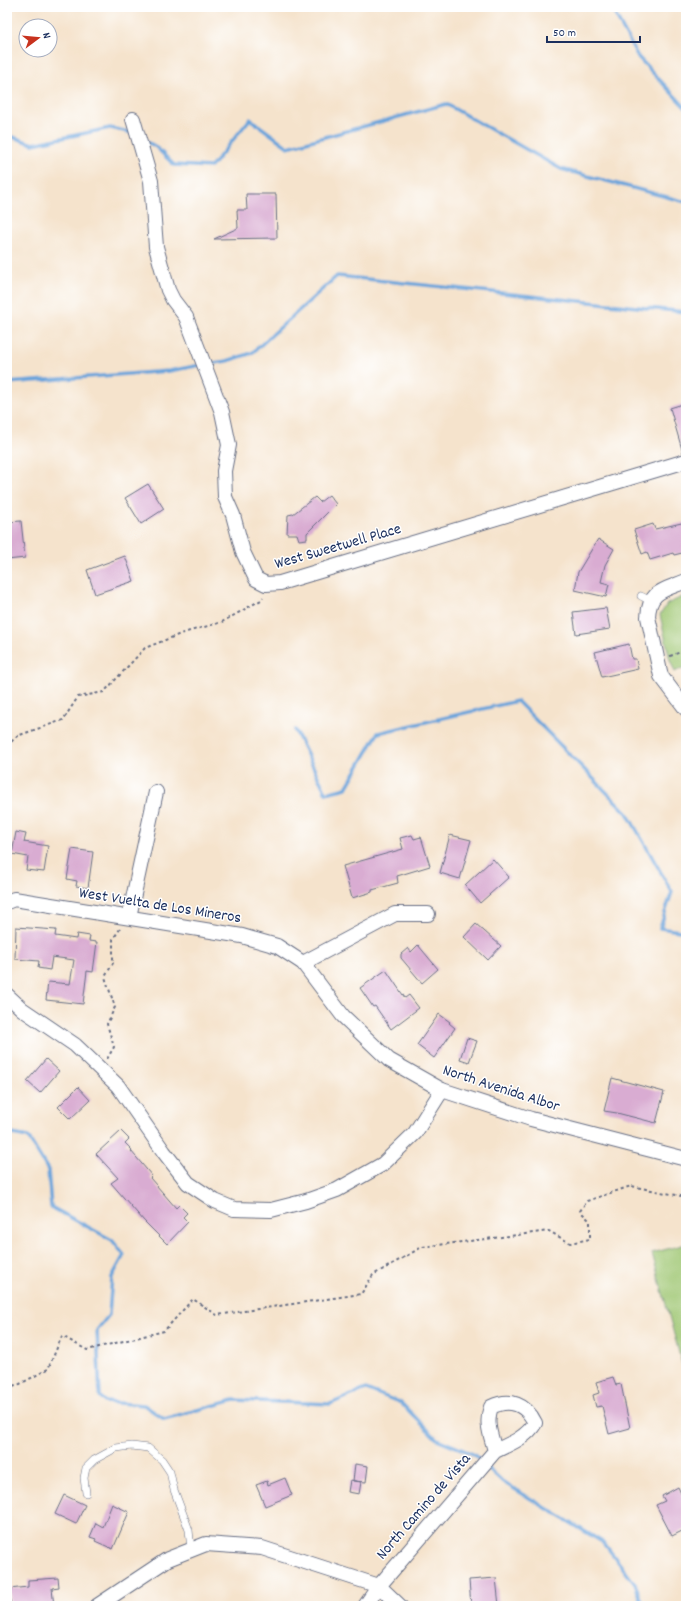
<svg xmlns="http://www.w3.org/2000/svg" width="693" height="1613" font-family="Dekko,sans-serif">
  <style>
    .green { fill: #9ec671; stroke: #5c7a68 }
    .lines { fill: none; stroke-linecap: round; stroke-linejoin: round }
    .stream { stroke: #6ca4db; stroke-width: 3.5 }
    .building { fill: #d9acd2 }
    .lane-casing { stroke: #676e84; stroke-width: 8 }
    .street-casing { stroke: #676e84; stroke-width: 16 }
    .path { stroke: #676e84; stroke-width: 2; stroke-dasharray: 3 3; stroke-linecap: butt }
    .lane { stroke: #fff; stroke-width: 7 }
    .street { stroke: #fff; stroke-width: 14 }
    .labels { text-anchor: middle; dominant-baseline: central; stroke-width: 3; stroke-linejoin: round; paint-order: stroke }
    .street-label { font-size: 16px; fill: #1b2f5e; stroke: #fff }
  </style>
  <rect width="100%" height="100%" fill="#fff"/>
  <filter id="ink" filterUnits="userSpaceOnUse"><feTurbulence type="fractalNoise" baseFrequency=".025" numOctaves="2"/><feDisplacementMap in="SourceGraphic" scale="8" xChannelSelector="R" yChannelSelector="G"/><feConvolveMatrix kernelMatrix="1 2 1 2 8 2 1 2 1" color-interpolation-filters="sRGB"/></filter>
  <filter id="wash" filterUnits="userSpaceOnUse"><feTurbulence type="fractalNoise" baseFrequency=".012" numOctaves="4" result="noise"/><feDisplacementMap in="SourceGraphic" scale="16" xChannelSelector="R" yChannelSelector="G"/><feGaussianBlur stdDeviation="0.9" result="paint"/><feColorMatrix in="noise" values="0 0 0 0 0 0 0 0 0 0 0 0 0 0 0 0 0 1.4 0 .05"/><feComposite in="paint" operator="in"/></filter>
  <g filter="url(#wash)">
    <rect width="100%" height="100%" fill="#f5e3cc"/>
    <g class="green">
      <path d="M686 595V666L675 672 670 660 660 615 667 604Z"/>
      <path d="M686 1244V1379L652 1253Z"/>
    </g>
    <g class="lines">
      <g class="stream">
        <path d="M611 7 638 57 686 108"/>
        <path d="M7 135 33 144 110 128 129 132 133 134"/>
        <path d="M144 140 156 147 174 165 211 167 250 119 288 147 446 104 561 169 686 202"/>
        <path d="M207 364 227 361 252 353 337 276 686 312"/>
        <path d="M7 383 169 371 201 365"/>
        <path d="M295 730 326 793 346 788 378 733 517 701 627 813 672 892 660 928 686 932"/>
        <path d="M7 1133 28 1137 48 1170 51 1207 112 1240 124 1255 112 1277 109 1315 97 1330 100 1396 105 1402 144 1405 164 1419 234 1400 330 1404 366 1389 401 1403 437 1439 473 1454 482 1462"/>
        <path d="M486 1466 503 1482 604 1543 635 1584 644 1606"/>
      </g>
    </g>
    <g id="blocks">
      <g class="building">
        <path d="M246 194H276L277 238 214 239 238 228 237 210H247Z"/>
        <path d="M686 403V453H683L670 408Z"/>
        <path d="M148 484 164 509 141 524 125 498Z"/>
        <path d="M329 495 336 504 307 533V539L299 540 297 534H287L288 515 293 514 315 497 320 502Z"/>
        <path d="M21 521 25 558 7 560V522Z"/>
        <path d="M686 522V552L674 555 673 553 650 560 647 552 642 554 634 530 653 524 655 529Z"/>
        <path d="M598 539 614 549 605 565 601 582 609 584 606 597 575 590 578 572Z"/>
        <path d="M125 556 134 581 95 594 87 570Z"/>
        <path d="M606 608 610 629 576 634 573 612Z"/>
        <path d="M629 644 632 659H636L638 669 602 677 595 652Z"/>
        <path d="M16 832 26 834 24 842 48 846 44 872 26 870 28 857 12 854Z"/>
        <path d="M412 835 414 839 421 837 430 866 397 876 398 883 372 890V892L352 898 343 866 403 849 400 838Z"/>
        <path d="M450 835 471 840 460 879 440 873Z"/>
        <path d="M72 849 93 852 88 888 76 886 77 881 67 879Z"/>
        <path d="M493 859 509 877 480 903 465 885Z"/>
        <path d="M476 924 501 946 488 960 464 937Z"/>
        <path d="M16 927 56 930 55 936 76 939 77 934 90 936 89 941 97 942 93 972 87 971 83 1004 46 1000 48 982 70 984 74 960 52 957 50 970 38 968 39 961 15 959Z"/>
        <path d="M418 945 438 969 422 983 401 958V954L408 948 411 952Z"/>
        <path d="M386 970 405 998 409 995 419 1008 391 1029 375 1006 373 1007 360 988Z"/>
        <path d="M439 1014 450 1022 449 1023 455 1028 434 1058 417 1045Z"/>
        <path d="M467 1038 477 1041 469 1062 460 1059Z"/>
        <path d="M46 1059 59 1071 40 1093 27 1081Z"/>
        <path d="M612 1078 664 1092 656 1123 617 1113 604 1111Z"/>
        <path d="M78 1087 90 1100 70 1119 58 1107Z"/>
        <path d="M121 1131 129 1139 125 1143 132 1150 131 1151 152 1176 150 1178 176 1208 179 1205 187 1213 183 1217 188 1222 167 1244 144 1221 111 1183 118 1178 96 1154Z"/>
        <path d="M613 1377 616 1385 621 1384 630 1428 609 1434 602 1406 596 1407 593 1395 599 1393 596 1382Z"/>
        <path d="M355 1464 368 1466 366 1482 353 1481Z"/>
        <path d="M285 1478 292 1495 265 1506 256 1485 267 1481 268 1485Z"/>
        <path d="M350 1480 361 1482 359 1494 348 1492Z"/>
        <path d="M678 1487 686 1504V1529L672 1536 656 1505 665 1501 662 1496Z"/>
        <path d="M64 1495 85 1505 76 1524 55 1514Z"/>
        <path d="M112 1504 129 1512 113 1549 95 1541 96 1539 90 1537 96 1523 103 1527Z"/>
        <path d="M58 1578 59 1587 52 1588 54 1606H11L9 1589 28 1587V1580Z"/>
        <path d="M496 1578 499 1606H471L469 1580Z"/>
      </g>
    </g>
  </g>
  <g filter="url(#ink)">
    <use href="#blocks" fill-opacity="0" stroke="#676e84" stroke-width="1"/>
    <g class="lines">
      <g class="lane-casing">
        <g id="lane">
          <path d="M641 596 651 601"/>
          <path d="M86 1493 84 1478 86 1468 94 1460 116 1448 132 1446 148 1448 162 1460 170 1472 174 1490 189 1530 191 1550"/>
        </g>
      </g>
      <g class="street-casing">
        <g id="street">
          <path d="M133 119 151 181 156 247 168 290 173 300 186 317 222 412 229 445 224 471 225 497 233 515 243 552 256 579 266 584 280 583 686 461"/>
          <path d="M686 581C665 590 649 590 648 617L661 676 686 709"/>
          <path d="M7 902 14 899 242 936 277 946 303 963 343 1016 389 1060 442 1090 531 1119 686 1159"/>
          <path d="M129 917 156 792"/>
          <path d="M303 963 395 914H428"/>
          <path d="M7 995 22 1009 75 1045 118 1086 164 1152 188 1183 215 1201 234 1209 271 1210 306 1201 337 1190 383 1164 415 1133 442 1090"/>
          <path d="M97 1606 168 1559 206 1544 262 1548 379 1586 400 1606"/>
          <path d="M365 1606 379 1586 495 1451C510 1444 527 1437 535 1423 526 1404 510 1398 491 1407 485 1423 491 1435 495 1451"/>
        </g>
      </g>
      <g class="path">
        <path d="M670 656 686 650"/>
        <path d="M7 746 17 736 63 720 78 697 104 692 145 648 183 633 222 622 261 600 263 597"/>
        <path d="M107 1059 114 1047 107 1024 115 1007 105 977 113 963V939L120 929"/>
        <path d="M7 1387 20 1384 48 1369 62 1336 87 1350 164 1331 193 1299 217 1315 361 1294 373 1275 422 1247 549 1231 570 1243 590 1239V1221L580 1211 587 1201 631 1186 686 1197"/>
      </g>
      <use href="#lane" class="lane"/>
      <use href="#street" class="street"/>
    </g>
  </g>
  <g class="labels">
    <g class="street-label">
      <text transform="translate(338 547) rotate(-16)">West Sweetwell Place</text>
      <text transform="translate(160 906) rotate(9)">West Vuelta de Los Mineros</text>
      <text transform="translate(501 1089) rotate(18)">North Avenida Albor</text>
      <text transform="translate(424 1507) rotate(-49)">North Camino de Vista</text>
    </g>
  </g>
  <rect width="693" height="1613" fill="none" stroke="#fff" stroke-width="24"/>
  <g transform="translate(38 38) rotate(74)"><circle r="19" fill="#ffffff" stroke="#a4acbf"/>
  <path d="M0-3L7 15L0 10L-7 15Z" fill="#c8321e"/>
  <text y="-6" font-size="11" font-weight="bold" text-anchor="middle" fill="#1b2f5e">N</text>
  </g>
  <path d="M547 36v6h93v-6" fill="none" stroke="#1b2f5e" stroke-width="2"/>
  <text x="553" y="36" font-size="12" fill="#1b2f5e" stroke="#ffffff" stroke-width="3" paint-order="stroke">50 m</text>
</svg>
